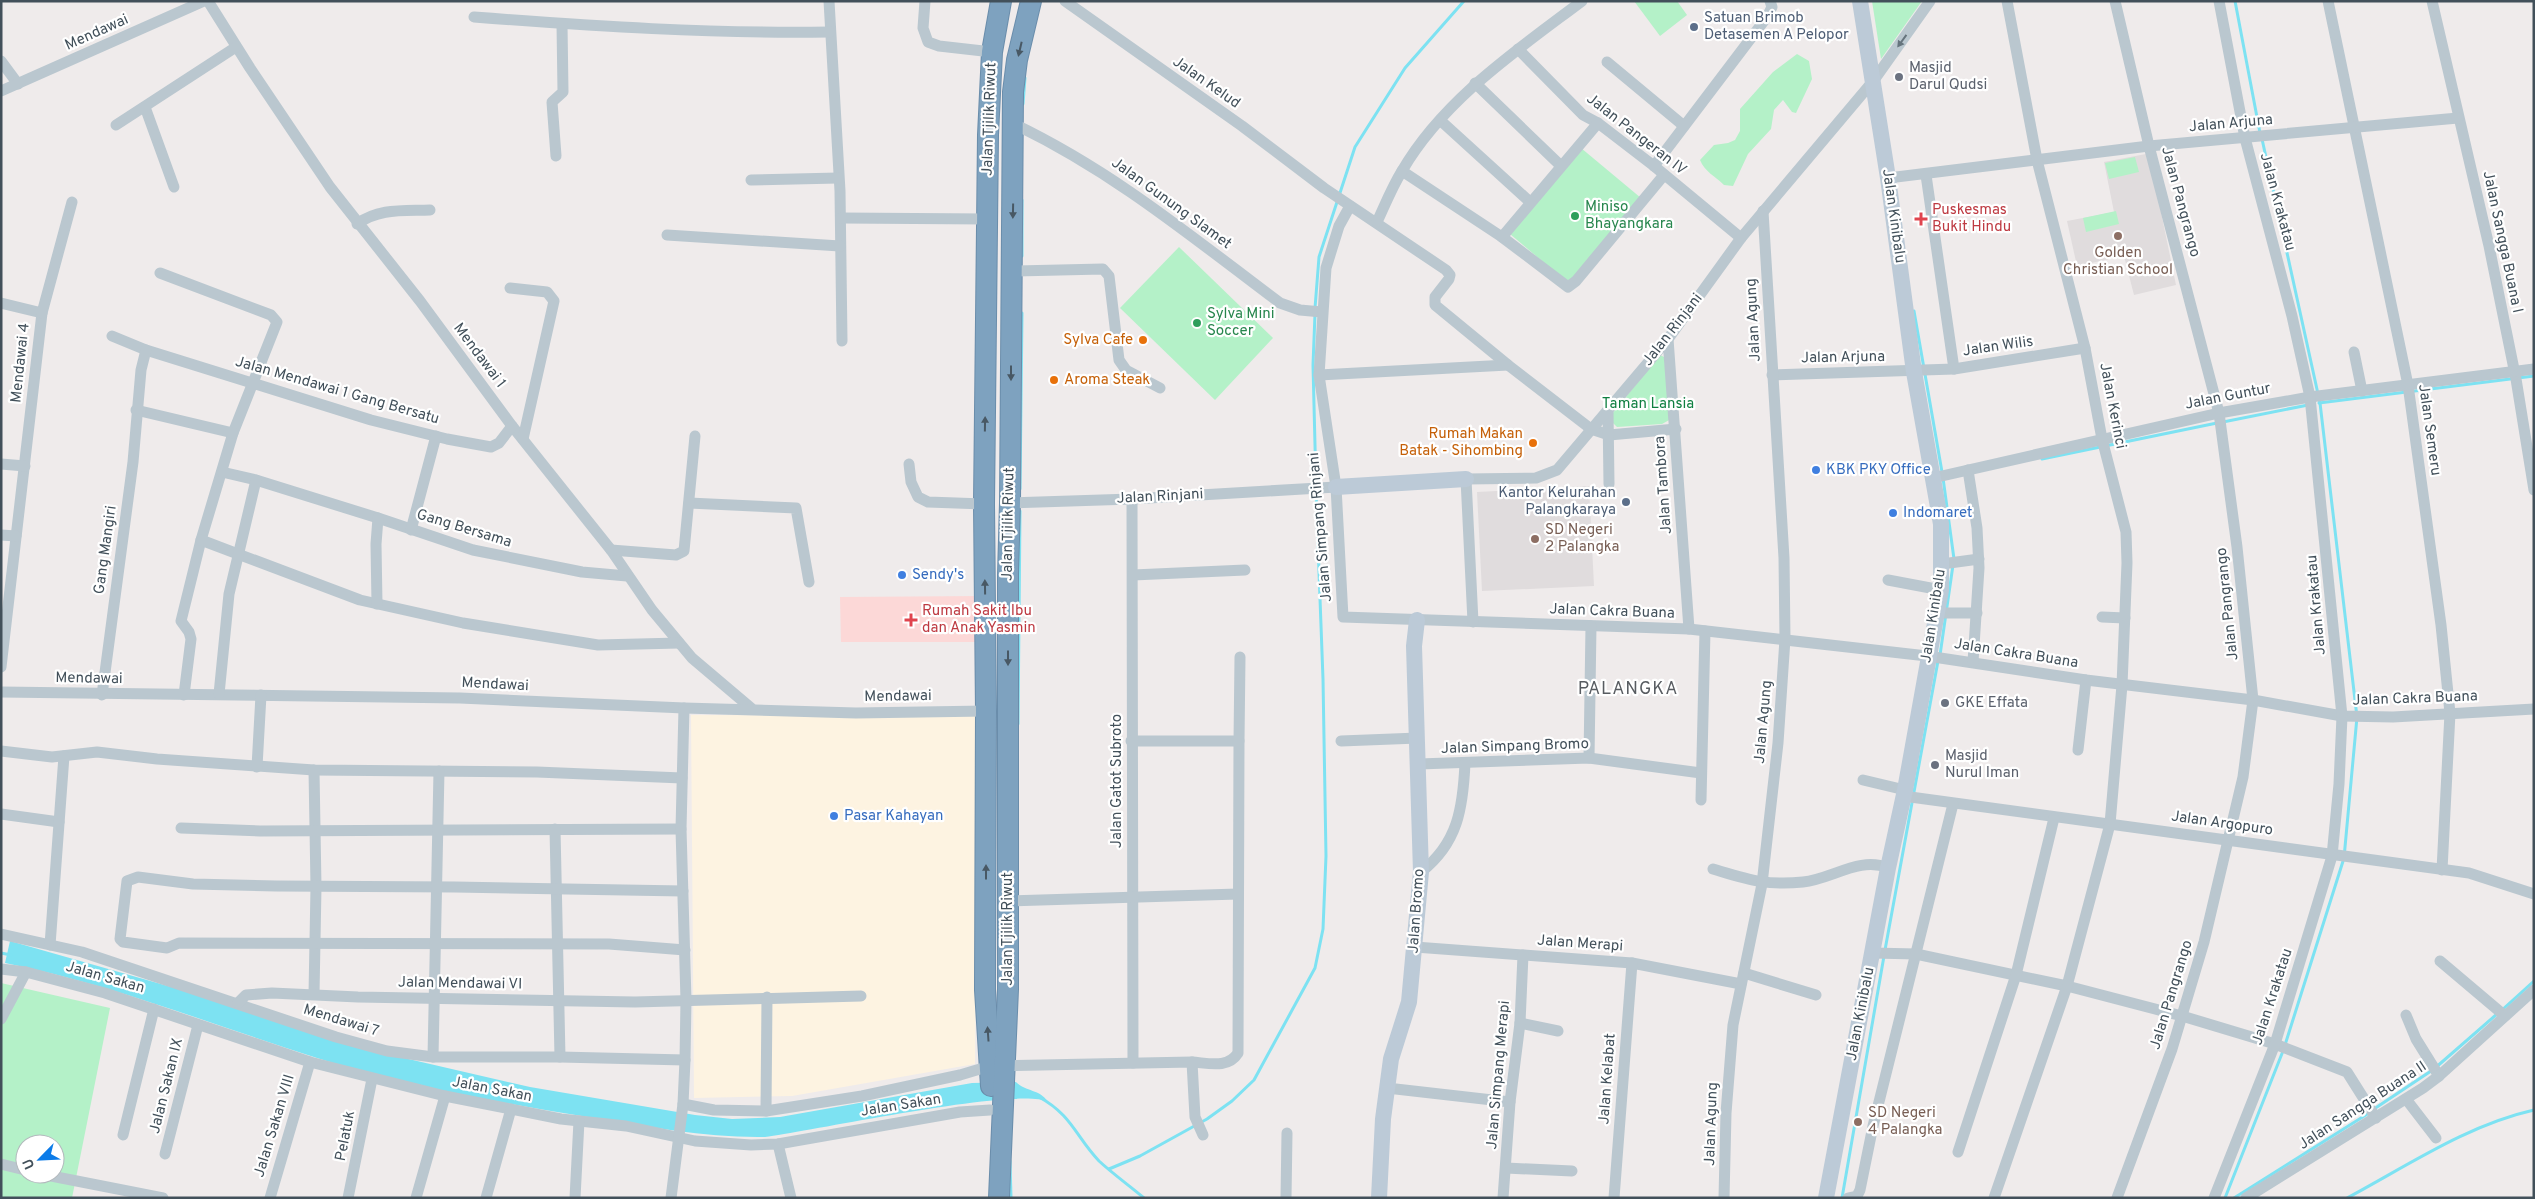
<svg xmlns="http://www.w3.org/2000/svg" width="2535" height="1199" font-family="Overpass,sans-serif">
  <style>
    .commercial { fill: #fdf3e1 }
    .education { fill: #e0dcdd }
    .medical { fill: #fcd8d7 }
    .green { fill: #b4f1c8; fill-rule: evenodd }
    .water { fill: #7de2f2 }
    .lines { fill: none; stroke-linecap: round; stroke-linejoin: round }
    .stream { stroke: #7de2f2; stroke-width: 3 }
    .highway-casing { stroke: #6a8dab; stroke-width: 22 }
    .street { stroke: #bac7cf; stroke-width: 11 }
    .secondary { stroke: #bccad7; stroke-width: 16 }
    .highway { stroke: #7ea2bf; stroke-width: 20 }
    .oneway { fill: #66747d }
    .oneway2 { fill: #485864 }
    .service-dot { fill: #5c6f8a; stroke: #fff; stroke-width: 2 }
    .worship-dot { fill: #6b7280; stroke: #fff; stroke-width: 2 }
    .leisure-dot { fill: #2e9e5b; stroke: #fff; stroke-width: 2 }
    .health-dot { fill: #e0444e; stroke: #fff; stroke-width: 2 }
    .education-dot { fill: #8d6e63; stroke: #fff; stroke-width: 2 }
    .food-dot { fill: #e8710a; stroke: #fff; stroke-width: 2 }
    .shop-dot { fill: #3f7fe0; stroke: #fff; stroke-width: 2 }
    .labels { text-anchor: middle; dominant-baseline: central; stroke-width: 4.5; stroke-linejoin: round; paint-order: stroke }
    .service-label { font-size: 15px; fill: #4e5e75; stroke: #fff; text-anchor: start }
    .street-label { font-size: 15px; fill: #42505a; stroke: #fff }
    .worship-label { font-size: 15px; fill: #5b616d; stroke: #fff; text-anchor: start }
    .leisure-label { font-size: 15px; fill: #27864d; stroke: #fff; text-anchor: start }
    .health-label { font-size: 15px; fill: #be3a42; stroke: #fff; text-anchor: start }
    .education-label { font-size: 15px; fill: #785e54; stroke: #fff; text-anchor: start }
    .food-label { font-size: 15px; fill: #c56008; stroke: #fff; text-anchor: end }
    .park-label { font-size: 15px; fill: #0f7f40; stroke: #fff }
    .shop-label { font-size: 15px; fill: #366cbe; stroke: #fff; text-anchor: start }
    .quarter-label { font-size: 18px; letter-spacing: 1px; fill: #585c61; stroke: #fff }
  </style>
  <rect width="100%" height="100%" fill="#efebeb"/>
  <path class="commercial" d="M691 715 978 716 975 1064 792 1096 694 1098Z"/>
  <g class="education">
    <path d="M2146 154 2155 183 2176 285 2134 295 2124 256 2077 266 2067 221 2114 212 2104 162Z"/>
    <path d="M1589 486 1594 586 1482 591 1477 492Z"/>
  </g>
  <path class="medical" d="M982 596 981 642H841L840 597Z"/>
  <g class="green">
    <path d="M1634 1H1677L1687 15 1660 36Z"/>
    <path d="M1872 1H1922L1881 59Z"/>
    <path d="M1797 54 1809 61 1812 79 1796 113 1792 112 1783 100 1774 110 1771 129 1748 154 1733 186 1724 185C1715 176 1705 172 1700 160L1714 145 1728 143 1735 140 1740 131V109L1773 72Z"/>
    <path d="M1581 148 1641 198 1569 284 1510 234Z"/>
    <path d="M2135 157 2139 172 2109 179 2105 163Z"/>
    <path d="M2116 211 2119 224 2086 232 2083 218Z"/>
    <path d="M1179 247 1273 338 1215 400 1120 308Z"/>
    <path d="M1660 355 1666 358 1671 419 1662 424 1617 427 1613 423 1612 414Z"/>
    <path d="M1 983 110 1008 72 1198H1ZM25 1144H55V1174H25Z"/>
  </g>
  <path class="water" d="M10 941 182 990 348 1045 530 1087 695 1115 732 1119 780 1117 972 1083 1016 1082C1026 1092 1040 1089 1048 1102 1019 1086 812 1131 765 1137 707 1138 651 1127 594 1118 501 1103 406 1087 317 1058 213 1025 111 984 5 963Z"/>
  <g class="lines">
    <g class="stream">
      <path d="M2235 1 2260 133"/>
      <path d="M1023 104 1025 78"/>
      <path d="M2262 139 2320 403 2357 717 2344 858 2285 1045"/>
      <path d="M1022 256V200"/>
      <path d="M1315 308 1319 257 1355 147 1405 68 1464 1"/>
      <path d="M1914 311 1942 472"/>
      <path d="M1315 314 1313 365 1316 485"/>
      <path d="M2319 403 2534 376"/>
      <path d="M2223 422 2308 405"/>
      <path d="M2042 459 2217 423"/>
      <path d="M1943 478 1954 559"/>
      <path d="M1020 489 1022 313"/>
      <path d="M1940 655 1953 565"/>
      <path d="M1018 724 1020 511"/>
      <path d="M1885 950 1938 661"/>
      <path d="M1 953 11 955"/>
      <path d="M2502 1010 2534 981"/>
      <path d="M1039 1097C1072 1115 1076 1137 1099 1161 1113 1174 1130 1186 1144 1198"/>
      <path d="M2374 1109 2434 1069 2497 1014"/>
      <path d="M1010 1161 1011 1198"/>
      <path d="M1109 1169 1140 1156 1207 1119 1232 1101 1254 1080 1315 968 1323 929 1326 856 1323 679 1316 491"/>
      <path d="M1842 1198 1884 956"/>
      <path d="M2225 1198 2283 1051"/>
      <path d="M2234 1198 2369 1113"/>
      <path d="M2347 1198C2407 1166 2467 1125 2534 1110"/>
    </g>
    <g class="highway-casing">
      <g id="highway">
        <path d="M991 1086 985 990 986 711 984 504 988 135 992 52 1001 1"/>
        <path d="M999 1198 1008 989V575L1010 503 1013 92 1017 60 1031 1"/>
      </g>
    </g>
    <g class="street">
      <path d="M208 1 250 68 330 187 420 301 512 426 611 550 652 610 692 658 751 708"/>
      <path d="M829 1 840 191 842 341"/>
      <path d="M925 1 923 28 928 42 939 46 992 52"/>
      <path d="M1065 1 1242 126 1324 188 1446 270 1450 275 1449 279 1435 297V305L1508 365 1591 429 1609 435 1676 429"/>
      <path d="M2115 1 2149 146 2219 413 2237 547 2253 700 2243 777 2204 942 2172 1049 2117 1198"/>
      <path d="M2328 1 2408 385 2441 625 2450 713 2442 870"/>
      <path d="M2432 1 2489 246 2516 379 2534 490"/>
      <path d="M474 17C593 26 711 34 830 32"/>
      <path d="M1518 49 1583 115 1598 123 1654 166 1741 238"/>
      <path d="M1 61 18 84"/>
      <path d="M1607 62 1684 126"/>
      <path d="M1475 83 1560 165"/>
      <path d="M1 91 204 1"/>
      <path d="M145 107 174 187"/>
      <path d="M1441 121 1530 202"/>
      <path d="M1014 124C1114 172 1192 237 1280 303L1300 310 1322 312"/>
      <path d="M116 125 236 47"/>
      <path d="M556 156 552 102 563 92 562 24"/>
      <path d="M1654 166 1767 17 1772 7 1770 1"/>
      <path d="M1402 171 1502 237 1568 287 1576 281 1664 175"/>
      <path d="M1926 175 1954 369"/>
      <path d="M1888 178 2149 146 2458 118"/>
      <path d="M751 180 838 178"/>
      <path d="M1350 206 1339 226 1326 268 1319 375 1336 487 1343 617 1689 629 1927 656 2086 680 2253 700 2342 716 2393 717 2534 709"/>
      <path d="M841 218 987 219"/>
      <path d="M1377 222C1385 205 1392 187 1402 171 1443 100 1517 50 1582 1"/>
      <path d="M357 224C379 208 403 211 430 210"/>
      <path d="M667 235 840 246"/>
      <path d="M1502 237 1598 123"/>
      <path d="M1012 271 1103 269 1109 276 1119 360 1126 370 1160 388"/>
      <path d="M160 273 271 315 277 322 233 433 201 540 181 621 189 632 191 639 184 695"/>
      <path d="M510 288 547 292 554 301 523 439"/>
      <path d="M1 303 42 313 1 667"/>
      <path d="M42 313 72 202"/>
      <path d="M112 336 146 350 371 420 447 439 491 447 499 443 512 426"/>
      <path d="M1668 339 1689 629"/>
      <path d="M2354 352 2362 391"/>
      <path d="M1319 375 1508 365"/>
      <path d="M1772 375 1954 369 2085 348"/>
      <path d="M136 410 233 433"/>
      <path d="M1608 411 1609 484"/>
      <path d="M1 464 25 466"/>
      <path d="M909 464 911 482 918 497 928 502 984 504"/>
      <path d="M1968 470 1977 528 1979 568 1973 662"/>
      <path d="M222 472 256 480 378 518 473 550 582 572 627 576"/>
      <path d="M1933 478 2219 413 2310 397 2534 369"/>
      <path d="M1132 499 1133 1063"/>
      <path d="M689 503 796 508 809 582"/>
      <path d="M1010 503 1132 499 1336 487"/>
      <path d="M411 530 436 436"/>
      <path d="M1 535 16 536"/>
      <path d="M201 540 360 600 463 623 598 645 679 643"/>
      <path d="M611 550 676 555 684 551 695 436"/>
      <path d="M1942 564 1979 559"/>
      <path d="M1133 575 1245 570"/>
      <path d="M1888 580 1941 590"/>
      <path d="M377 604 376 544 378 518"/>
      <path d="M1935 613H1977"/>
      <path d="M2102 617 2125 618"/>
      <path d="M1473 622 1466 479 1536 478 1557 470 1668 339 1741 238 1874 80 1930 1"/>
      <path d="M1 692 460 698 684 708 856 713 986 711"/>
      <path d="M219 694 229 594 256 480"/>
      <path d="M102 695 133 462 141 370 146 350"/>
      <path d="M1239 741 1240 657"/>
      <path d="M1341 741 1418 738"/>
      <path d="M2078 750 2086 680"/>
      <path d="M1 751 52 757 97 752 157 759 314 770 537 772 682 778"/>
      <path d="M1589 758 1591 626"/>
      <path d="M1419 764 1589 758 1701 773"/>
      <path d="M257 767 261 695"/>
      <path d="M314 770 316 887 314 994"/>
      <path d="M1863 780 1905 790"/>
      <path d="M1903 796 2469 873 2534 894"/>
      <path d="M1701 800 1705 631"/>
      <path d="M1 814 59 822"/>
      <path d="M181 828 260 831 681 829"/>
      <path d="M555 829 560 1057"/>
      <path d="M1713 869C1747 879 1766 886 1803 882 1832 879 1860 856 1888 868"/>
      <path d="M1421 872C1458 843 1463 808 1465 763"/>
      <path d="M683 891 455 887 276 886 193 884 138 877 127 881 120 939 123 942 167 948 179 943 609 944 685 950"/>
      <path d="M1008 901 1238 894"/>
      <path d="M1 934 82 952 336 1037 387 1051 433 1057H560L685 1060"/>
      <path d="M50 945 64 756"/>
      <path d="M1415 947 1632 963 1741 984"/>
      <path d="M1873 953 1916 954 2067 986 2182 1016 2275 1044 2347 1072 2376 1118"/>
      <path d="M2440 961 2505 1016"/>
      <path d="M1 969 26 972 105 993 310 1062 445 1096 561 1119 626 1126 695 1141 751 1145 778 1144 960 1112 990 1110"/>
      <path d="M1744 973 1816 995"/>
      <path d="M238 1003 246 995 272 993 358 997 635 1002 861 996"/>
      <path d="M2406 1015 2416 1039 2439 1076"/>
      <path d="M1 1019 26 972"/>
      <path d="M1520 1023 1558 1031"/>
      <path d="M433 1057 439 771"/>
      <path d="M1192 1062 1195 1117 1203 1135"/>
      <path d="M1387 1088 1510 1102"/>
      <path d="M2406 1099 2436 1138"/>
      <path d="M683 1104 714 1110 766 1111 862 1096 960 1075 990 1066 1192 1062C1208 1063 1228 1069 1238 1053L1239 741H1131"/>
      <path d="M766 1111 767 997"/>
      <path d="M123 1135 154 1009"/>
      <path d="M778 1144 791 1198"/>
      <path d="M1958 1152 2016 975 2054 818"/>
      <path d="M165 1154 198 1025"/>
      <path d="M1 1164 25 1170"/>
      <path d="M1506 1168 1572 1171"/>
      <path d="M41 1174 163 1198"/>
      <path d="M270 1198 310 1062"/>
      <path d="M348 1198 372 1079"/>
      <path d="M416 1198 445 1096"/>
      <path d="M486 1198 511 1109"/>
      <path d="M575 1198 579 1121"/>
      <path d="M671 1198 683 1104 685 1060 686 1000 681 829 684 708"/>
      <path d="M1286 1198 1287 1133"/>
      <path d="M1503 1198 1510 1102 1520 1023 1523 955"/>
      <path d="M1614 1198 1632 963"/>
      <path d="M1724 1198 1726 1113 1733 1025 1762 884 1778 743 1785 639 1784 558 1763 211"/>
      <path d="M1848 1198 1857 1196 1860 1190 1873 1126 1953 804"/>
      <path d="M1994 1198 2067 986 2110 824 2122 685 2127 563 2126 532 2102 439 2085 348 2037 160 2007 1"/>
      <path d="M2214 1198 2275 1044 2332 856 2339 784 2342 716 2310 397 2292 316 2245 138 2219 1"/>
      <path d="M2246 1198 2423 1088 2439 1076 2534 990"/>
    </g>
    <g class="secondary">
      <path d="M1336 487 1466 479"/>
      <path d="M1379 1198 1383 1119 1391 1059 1409 1002 1421 872 1414 646 1417 620"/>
      <path d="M1826 1198 1888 868 1905 790 1941 590V524L1914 372 1888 178 1860 1"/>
    </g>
    <use href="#highway" class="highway"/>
  </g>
  <defs><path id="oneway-solid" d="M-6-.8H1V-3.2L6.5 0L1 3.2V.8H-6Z" transform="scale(1.25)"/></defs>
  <use class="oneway" href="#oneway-solid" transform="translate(1902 41) rotate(126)"/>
  <g class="oneway2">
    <use href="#oneway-solid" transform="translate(1020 49) rotate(103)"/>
    <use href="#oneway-solid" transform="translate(1013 211) rotate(91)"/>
    <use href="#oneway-solid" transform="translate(1011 373) rotate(90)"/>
    <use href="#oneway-solid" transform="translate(985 424) rotate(-89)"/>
    <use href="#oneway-solid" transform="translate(985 587) rotate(-91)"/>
    <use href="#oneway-solid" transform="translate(1008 658) rotate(90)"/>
    <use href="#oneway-solid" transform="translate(986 872) rotate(-90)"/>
    <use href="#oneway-solid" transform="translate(988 1034) rotate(-94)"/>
  </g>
  <g class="service-dot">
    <circle cx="1694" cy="27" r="5"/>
    <circle cx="1626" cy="502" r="5"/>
  </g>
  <g class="worship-dot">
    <circle cx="1899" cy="77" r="5"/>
    <circle cx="1945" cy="703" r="5"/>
    <circle cx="1935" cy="765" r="5"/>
  </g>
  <g class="leisure-dot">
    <circle cx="1575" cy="216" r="5"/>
    <circle cx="1197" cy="323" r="5"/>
  </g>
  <g class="health-dot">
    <path d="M1918.5 211.5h5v5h5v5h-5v5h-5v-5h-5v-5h5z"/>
    <path d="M908.5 612.5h5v5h5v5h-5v5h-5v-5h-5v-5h5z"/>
  </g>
  <g class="education-dot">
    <circle cx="2118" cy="236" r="5"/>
    <circle cx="1535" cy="539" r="5"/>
    <circle cx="1858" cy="1122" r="5"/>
  </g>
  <g class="food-dot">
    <circle cx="1143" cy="340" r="5"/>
    <circle cx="1054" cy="380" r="5"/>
    <circle cx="1533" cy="443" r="5"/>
  </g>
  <g class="shop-dot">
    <circle cx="1816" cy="470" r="5"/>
    <circle cx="1893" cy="513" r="5"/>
    <circle cx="902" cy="575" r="5"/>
    <circle cx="834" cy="816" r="5"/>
  </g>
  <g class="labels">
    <g class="service-label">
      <text x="1704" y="18">Satuan Brimob<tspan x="1704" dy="17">Detasemen A Pelopor</tspan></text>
      <text x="1616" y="493" text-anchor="end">Kantor Kelurahan<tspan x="1616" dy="17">Palangkaraya</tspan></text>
    </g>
    <g class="street-label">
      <text transform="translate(97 33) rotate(-24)">Mendawai</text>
      <text transform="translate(1206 83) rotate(35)">Jalan Kelud</text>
      <text transform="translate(990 119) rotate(-88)">Jalan Tjilik Riwut</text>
      <text transform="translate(2231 124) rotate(-5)">Jalan Arjuna</text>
      <text transform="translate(1636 135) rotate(38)">Jalan Pangeran IV</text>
      <text transform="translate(2180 202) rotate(75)">Jalan Pangrango</text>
      <text transform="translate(2277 202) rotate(75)">Jalan Krakatau</text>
      <text transform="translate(1171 204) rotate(36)">Jalan Gunung Slamet</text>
      <text transform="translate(1893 216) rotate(82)">Jalan Kinibalu</text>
      <text transform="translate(2502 242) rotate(78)">Jalan Sangga Buana I</text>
      <text transform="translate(1754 320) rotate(-93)">Jalan Agung</text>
      <text transform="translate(1673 330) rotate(-52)">Jalan Rinjani</text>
      <text transform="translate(1998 347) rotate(-8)">Jalan Wilis</text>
      <text transform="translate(479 356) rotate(53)">Mendawai 1</text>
      <text transform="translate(1843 358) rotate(-1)">Jalan Arjuna</text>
      <text transform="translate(21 363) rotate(-84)">Mendawai 4</text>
      <text transform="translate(337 391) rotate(16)">Jalan Mendawai 1 Gang Bersatu</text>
      <text transform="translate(2228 397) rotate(-11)">Jalan Guntur</text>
      <text transform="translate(2112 406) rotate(79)">Jalan Kerinci</text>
      <text transform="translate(2429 430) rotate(82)">Jalan Semeru</text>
      <text transform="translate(1664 485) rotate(-94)">Jalan Tambora</text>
      <text transform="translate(1160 497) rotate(-3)">Jalan Rinjani</text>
      <text transform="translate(1009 524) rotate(-89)">Jalan Tjilik Riwut</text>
      <text transform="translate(1321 527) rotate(-95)">Jalan Simpang Rinjani</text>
      <text transform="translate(464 529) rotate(17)">Gang Bersama</text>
      <text transform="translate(106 550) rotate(-82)">Gang Mangiri</text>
      <text transform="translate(2228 604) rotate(-96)">Jalan Pangrango</text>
      <text transform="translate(2317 605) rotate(-95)">Jalan Krakatau</text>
      <text transform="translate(1612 612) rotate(2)">Jalan Cakra Buana</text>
      <text transform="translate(1934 616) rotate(-81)">Jalan Kinibalu</text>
      <text transform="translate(2016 654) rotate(9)">Jalan Cakra Buana</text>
      <text transform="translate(89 679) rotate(1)">Mendawai</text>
      <text transform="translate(495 685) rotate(3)">Mendawai</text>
      <text transform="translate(898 697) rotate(-1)">Mendawai</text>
      <text transform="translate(2415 699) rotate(-2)">Jalan Cakra Buana</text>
      <text transform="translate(1764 722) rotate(-85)">Jalan Agung</text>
      <text transform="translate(1515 747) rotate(-2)">Jalan Simpang Bromo</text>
      <text transform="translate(1117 781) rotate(-90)">Jalan Gatot Subroto</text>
      <text transform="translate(2222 824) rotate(8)">Jalan Argopuro</text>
      <text transform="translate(1417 911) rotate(-86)">Jalan Bromo</text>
      <text transform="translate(1008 929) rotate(-90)">Jalan Tjilik Riwut</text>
      <text transform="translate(1580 944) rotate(4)">Jalan Merapi</text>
      <text transform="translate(105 978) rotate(16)">Jalan Sakan</text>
      <text transform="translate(460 984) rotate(1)">Jalan Mendawai VI</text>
      <text transform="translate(2172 995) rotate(-73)">Jalan Pangrango</text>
      <text transform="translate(2273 997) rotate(-72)">Jalan Krakatau</text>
      <text transform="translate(1861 1014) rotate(-79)">Jalan Kinibalu</text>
      <text transform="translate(341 1021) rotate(17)">Mendawai 7</text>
      <text transform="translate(1499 1075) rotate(-85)">Jalan Simpang Merapi</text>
      <text transform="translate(1608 1079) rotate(-86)">Jalan Kelabat</text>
      <text transform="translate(167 1086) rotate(-76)">Jalan Sakan IX</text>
      <text transform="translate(492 1090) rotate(11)">Jalan Sakan</text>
      <text transform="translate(901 1106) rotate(-9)">Jalan Sakan</text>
      <text transform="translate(2363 1106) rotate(-33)">Jalan Sangga Buana II</text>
      <text transform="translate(1712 1124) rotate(-88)">Jalan Agung</text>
      <text transform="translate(275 1126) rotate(-73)">Jalan Sakan VIII</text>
      <text transform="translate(346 1136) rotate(-79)">Pelatuk</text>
    </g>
    <g class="worship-label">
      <text x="1909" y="68">Masjid<tspan x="1909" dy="17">Darul Qudsi</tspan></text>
      <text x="1955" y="703">GKE Effata</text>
      <text x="1945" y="756">Masjid<tspan x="1945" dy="17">Nurul Iman</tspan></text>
    </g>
    <g class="leisure-label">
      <text x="1585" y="207">Miniso<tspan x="1585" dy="17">Bhayangkara</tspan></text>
      <text x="1207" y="314">Sylva Mini<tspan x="1207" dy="17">Soccer</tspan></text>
    </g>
    <g class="health-label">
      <text x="1932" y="210">Puskesmas<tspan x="1932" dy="17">Bukit Hindu</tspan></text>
      <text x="922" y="611">Rumah Sakit Ibu<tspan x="922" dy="17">dan Anak Yasmin</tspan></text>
    </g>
    <g class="education-label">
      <text x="2118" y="253" text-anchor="middle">Golden<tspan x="2118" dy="17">Christian School</tspan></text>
      <text x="1545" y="530">SD Negeri<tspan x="1545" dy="17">2 Palangka</tspan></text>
      <text x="1868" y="1113">SD Negeri<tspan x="1868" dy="17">4 Palangka</tspan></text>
    </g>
    <g class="food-label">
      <text x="1133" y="340">Sylva Cafe</text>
      <text x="1064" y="380" text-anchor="start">Aroma Steak</text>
      <text x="1523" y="434">Rumah Makan<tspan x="1523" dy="17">Batak - Sihombing</tspan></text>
    </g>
    <g class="park-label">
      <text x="1648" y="404">Taman Lansia</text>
    </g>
    <g class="shop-label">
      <text x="1826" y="470">KBK PKY Office</text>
      <text x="1903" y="513">Indomaret</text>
      <text x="912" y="575">Sendy's</text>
      <text x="844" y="816">Pasar Kahayan</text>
    </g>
    <g class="quarter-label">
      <text x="1628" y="689">PALANGKA</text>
    </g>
  </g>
  <rect width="2535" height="1199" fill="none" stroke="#42505a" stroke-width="5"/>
  <g transform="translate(40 1159) rotate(246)"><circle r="24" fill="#ffffff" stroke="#b3b9bd"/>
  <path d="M0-4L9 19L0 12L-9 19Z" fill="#0b7be8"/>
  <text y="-8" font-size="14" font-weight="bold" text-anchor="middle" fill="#42505a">U</text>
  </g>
</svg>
